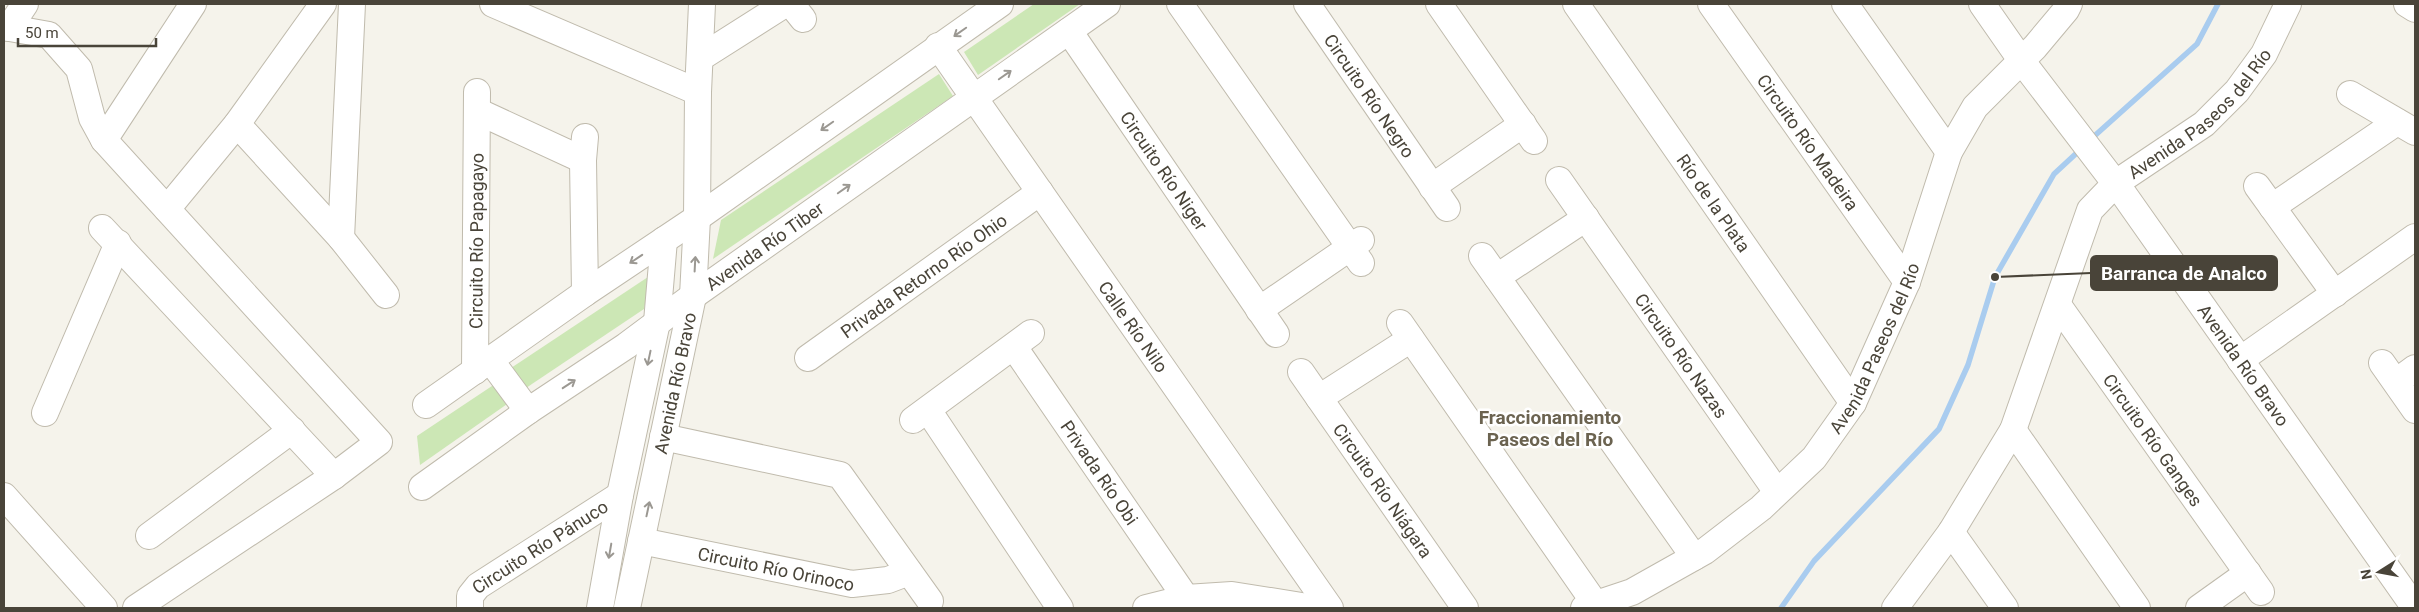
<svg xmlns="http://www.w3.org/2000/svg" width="2419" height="612" font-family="Roboto,sans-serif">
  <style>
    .green { fill: #cce7b5 }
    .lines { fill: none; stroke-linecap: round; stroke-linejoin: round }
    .stream { stroke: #a9ccef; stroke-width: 5.5 }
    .minor-casing { stroke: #c0bbad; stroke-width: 28 }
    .minor { stroke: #fff; stroke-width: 26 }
    .oneway { stroke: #9b9892 }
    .labels { text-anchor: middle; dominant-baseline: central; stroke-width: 5; stroke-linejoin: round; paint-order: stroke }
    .street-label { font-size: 18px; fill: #494439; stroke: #fff }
    .neighbourhood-label { font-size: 19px; font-weight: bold; fill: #6b6350; stroke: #fff }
    .leader { fill: none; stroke: #494439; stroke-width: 2 }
    .callout-dot { fill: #494439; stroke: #fff; stroke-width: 2 }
    .callout { fill: #494439; stroke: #494439; stroke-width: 2 }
    .callout-label { font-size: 19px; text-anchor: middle; font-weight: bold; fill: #fff }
  </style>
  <rect width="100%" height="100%" fill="#f5f3eb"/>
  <g class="green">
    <path d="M1034 4H1080L978 75 964 52Z"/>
    <path d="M939 74 953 96 713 259 721 220Z"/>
    <path d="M651 275 644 309 523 390 511 368Z"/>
    <path d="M495 384 510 402 420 465 417 436Z"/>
  </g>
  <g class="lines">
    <g class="stream">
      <path d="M2091 139 2197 44 2218 4"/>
      <path d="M1781 608 1814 561 1939 429 1968 365 1995 277 2054 174 2081 149"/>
    </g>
    <g class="minor-casing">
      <g id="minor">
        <path d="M493 4 698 92"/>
        <path d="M791 4 803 19"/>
        <path d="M1180 4 1361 263"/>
        <path id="s1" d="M1307 4 1447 208"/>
        <path d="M1439 4 1534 141"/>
        <path id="s2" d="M1576 4 1853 403"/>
        <path id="s3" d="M1711 4 1907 282"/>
        <path d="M1845 4 1949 152"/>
        <path id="s4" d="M1982 4 2021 60 2125 196 2415 608"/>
        <path d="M2407 4 2415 9"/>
        <path d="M4 27 49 35 79 69 92 118 104 140 379 442 334 476 136 608"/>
        <path d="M9 28 25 4"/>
        <path id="s5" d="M1069 31 1276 334"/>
        <path id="s6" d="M938 46 1330 608"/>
        <path d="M700 58 785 4"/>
        <path d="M2350 94 2415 132"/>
        <path d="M477 111 583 160"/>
        <path d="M237 124 341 238 386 295"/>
        <path d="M585 137 583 160 585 293"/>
        <path d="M104 140 193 4"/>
        <path id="s7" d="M1559 180 1777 492"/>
        <path d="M2257 186 2335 294"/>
        <path d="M1432 187 1523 124"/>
        <path d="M2272 207 2397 122"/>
        <path d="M167 209 237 124 323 4"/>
        <path d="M102 228 334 476"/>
        <path d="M341 238 352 4"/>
        <path d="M1482 256 1694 557"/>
        <path d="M1497 277 1586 218"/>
        <path id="s8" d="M2058 305 2261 592"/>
        <path d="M1259 310 1361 240"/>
        <path d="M1400 323 1596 605"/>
        <path id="s9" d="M1014 347 1186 598"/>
        <path id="s10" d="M808 358 1040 192"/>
        <path d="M2240 360 2415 237"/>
        <path d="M491 361 528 411"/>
        <path d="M2382 363 2415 410"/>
        <path id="s11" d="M475 371 477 92"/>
        <path id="s12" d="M1301 372 1465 608"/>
        <path d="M2396 382 2415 368"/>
        <path d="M1319 398 1411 339"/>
        <path d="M426 405 585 293 697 218 1000 4"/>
        <path d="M928 410 1060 608"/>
        <path d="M45 413 118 243"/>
        <path d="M913 420 1031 333"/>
        <path d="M2013 430 2137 608"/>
        <path d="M663 437 840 475 930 601"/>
        <path id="s13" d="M422 487 528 411 626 346 693 296 1107 4"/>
        <path d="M4 496 104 608"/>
        <path d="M1951 532 2005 608"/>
        <path d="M149 536 292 430"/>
        <path id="s14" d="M641 541 852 584 888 580 909 572"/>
        <path id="s15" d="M470 608V596L478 586 620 495"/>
        <path d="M600 608 620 495 657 322 664 240"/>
        <path id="s16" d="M627 608 693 296 697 218 698 92 702 4"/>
        <path d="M1146 608 1186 598 1232 595 1314 608"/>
        <path id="s17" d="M1584 608 1632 592 1705 551 1761 508 1814 458 1853 403 1907 282 1949 152 1975 107 2035 47 2066 10 2069 4"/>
        <path id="s18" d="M1895 608 1951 532 2013 430 2090 210 2116 183 2204 124 2237 91 2264 54 2288 4"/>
        <path d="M2199 608 2248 573"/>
      </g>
    </g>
    <use href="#minor" class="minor"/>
  </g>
  <defs><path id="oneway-shaft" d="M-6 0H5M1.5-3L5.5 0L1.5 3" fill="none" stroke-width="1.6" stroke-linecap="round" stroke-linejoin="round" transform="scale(1.25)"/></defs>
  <g class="oneway">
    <use href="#oneway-shaft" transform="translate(960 32) rotate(145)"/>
    <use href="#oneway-shaft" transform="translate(1005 75) rotate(-35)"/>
    <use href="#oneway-shaft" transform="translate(827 126) rotate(145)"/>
    <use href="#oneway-shaft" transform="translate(844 189) rotate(-35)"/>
    <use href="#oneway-shaft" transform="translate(636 259) rotate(146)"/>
    <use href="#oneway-shaft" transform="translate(695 264) rotate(-87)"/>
    <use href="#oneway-shaft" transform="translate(649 358) rotate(102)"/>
    <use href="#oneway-shaft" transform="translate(569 384) rotate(-33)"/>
    <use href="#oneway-shaft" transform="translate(648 509) rotate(-78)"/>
    <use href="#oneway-shaft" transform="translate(610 551) rotate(100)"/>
  </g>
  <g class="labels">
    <g class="street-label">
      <text stroke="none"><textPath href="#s1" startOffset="111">Circuito Río Negro</textPath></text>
      <text stroke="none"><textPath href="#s18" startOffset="594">Avenida Paseos del Río</textPath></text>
      <text stroke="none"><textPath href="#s3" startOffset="169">Circuito Río Madeira</textPath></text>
      <text stroke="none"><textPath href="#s5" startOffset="169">Circuito Río Niger</textPath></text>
      <text stroke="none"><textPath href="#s2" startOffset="242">Río de la Plata</textPath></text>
      <text stroke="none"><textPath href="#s11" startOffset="130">Circuito Río Papagayo</textPath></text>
      <text stroke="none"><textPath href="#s13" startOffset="419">Avenida Río Tiber</textPath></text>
      <text stroke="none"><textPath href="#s10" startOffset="142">Privada Retorno Río Ohio</textPath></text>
      <text stroke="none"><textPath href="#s6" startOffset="342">Calle Río Nilo</textPath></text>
      <text stroke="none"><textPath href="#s17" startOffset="404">Avenida Paseos del Río</textPath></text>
      <text stroke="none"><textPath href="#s7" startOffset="214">Circuito Río Nazas</textPath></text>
      <text stroke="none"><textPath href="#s4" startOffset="446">Avenida Río Bravo</textPath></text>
      <text stroke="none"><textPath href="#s16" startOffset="230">Avenida Río Bravo</textPath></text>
      <text stroke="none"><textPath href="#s8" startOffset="165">Circuito Río Ganges</textPath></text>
      <text stroke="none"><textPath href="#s9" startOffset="152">Privada Río Obi</textPath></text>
      <text stroke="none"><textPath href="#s12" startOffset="144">Circuito Río Niágara</textPath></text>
      <text stroke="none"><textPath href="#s15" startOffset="98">Circuito Río Pánuco</textPath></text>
      <text stroke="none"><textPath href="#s14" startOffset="138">Circuito Río Orinoco</textPath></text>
    </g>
    <g class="neighbourhood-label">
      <text x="1550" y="417">Fraccionamiento<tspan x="1550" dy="22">Paseos del Río</tspan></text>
    </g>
  </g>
  <path class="leader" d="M1995 277L2091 273"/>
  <circle class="callout-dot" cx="1995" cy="277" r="5"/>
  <rect class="callout" x="2091" y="256" width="186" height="34" rx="5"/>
  <g class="callout-label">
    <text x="2184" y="280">Barranca de Analco</text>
  </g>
  <rect width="2419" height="612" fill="none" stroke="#494439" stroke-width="10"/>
  <g transform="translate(2379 572) rotate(259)" stroke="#ffffff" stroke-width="4" paint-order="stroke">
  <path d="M0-4L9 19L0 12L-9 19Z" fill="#494439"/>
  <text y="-8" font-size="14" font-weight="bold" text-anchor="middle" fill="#494439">N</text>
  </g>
  <path d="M18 38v8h138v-8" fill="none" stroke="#494439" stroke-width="2.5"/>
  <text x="25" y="38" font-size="15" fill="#494439" stroke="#ffffff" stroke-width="4" paint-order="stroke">50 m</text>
</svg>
